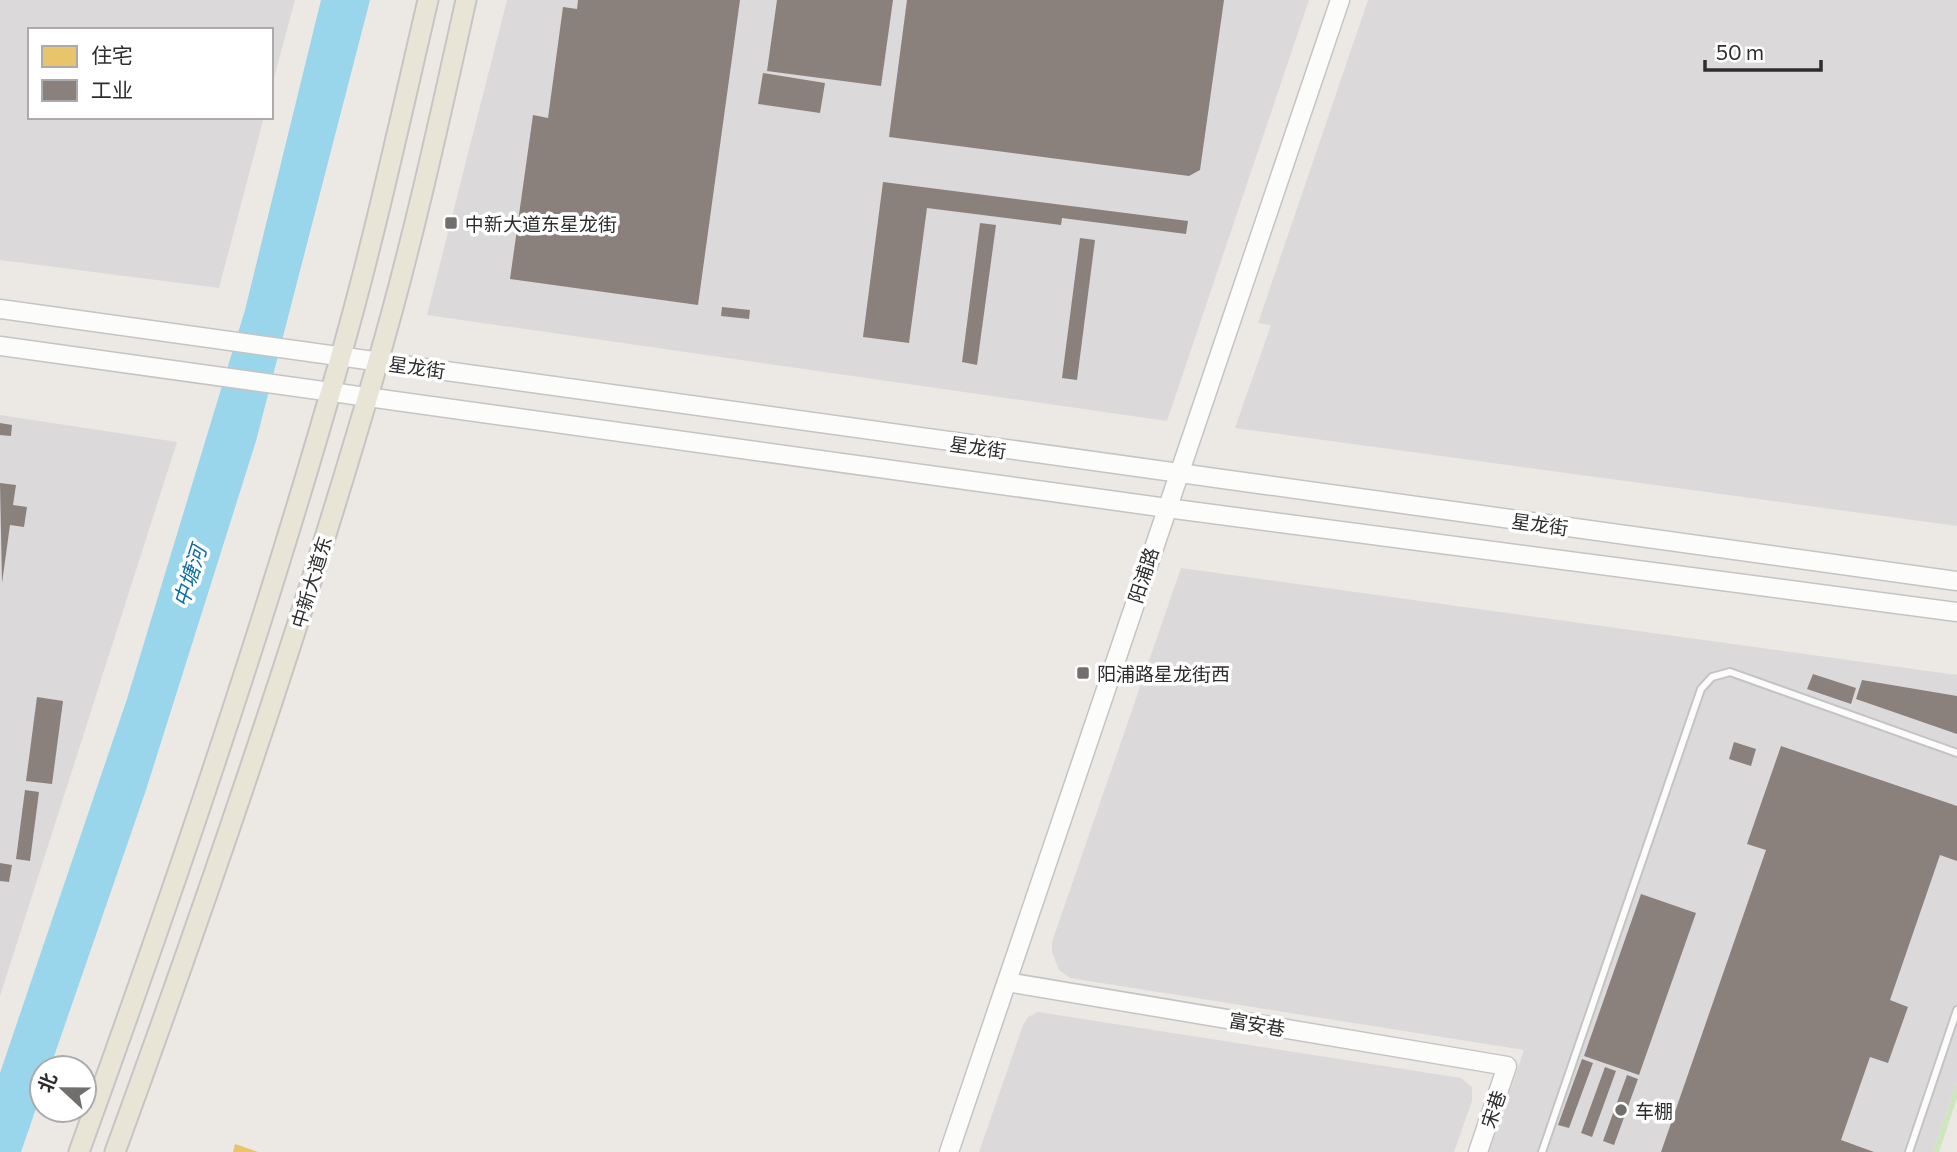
<svg xmlns="http://www.w3.org/2000/svg" width="1957" height="1152" font-family="Commissioner,'Noto Sans SC',sans-serif">
  <style>
    .industrial { fill: #dcd9db }
    .green { fill: #cee6be }
    .water { fill: #99d6ec }
    .homes { fill: #e9c46a }
    .industry { fill: #8a817c }
    .lines { fill: none; stroke-linecap: round; stroke-linejoin: round }
    .lane-casing { stroke: #c5c4c5; stroke-width: 10 }
    .secondary-casing { stroke: #c5c4c5; stroke-width: 21 }
    .primary-casing { stroke: #c6c5c4; stroke-width: 23 }
    .lane { stroke: #fcfcfb; stroke-width: 6 }
    .secondary { stroke: #fcfcfb; stroke-width: 18 }
    .primary { stroke: #e8e4d6; stroke-width: 19 }
    .poi-dot { fill: #706f6e; stroke: #fff; stroke-width: 2.5 }
    .labels { text-anchor: middle; dominant-baseline: central; stroke-width: 7; stroke-linejoin: round; paint-order: stroke }
    .poi-label { font-size: 19px; fill: #2e2e2e; stroke: #fff; text-anchor: start }
    .street-label { font-size: 19px; fill: #2e2e2e; stroke: #fff }
    .water-label { font-size: 21px; font-style: italic; fill: #0d6fa3; stroke: #fff }
  </style>
  <rect width="100%" height="100%" fill="#ece8e4"/>
  <g class="industrial">
    <path d="M0 0H295L271 89V30H30V117H264L219 288 0 260Z"/>
    <path d="M507 0H1309L1167 421 427 315Z"/>
    <path d="M1368 0H1957V526L1235 428 1271 325 1258 323Z"/>
    <path d="M0 415 177 442 0 996Z"/>
    <path d="M1181 568 1957 675V1082L1933 1152H1489L1524 1050 1070 978 1059 970 1052 952V942Z"/>
    <path d="M1038 1012 1461 1078 1472 1087V1101L1454 1152H979L1023 1025 1028 1017Z"/>
  </g>
  <path class="green" d="M1957 1082V1098L1939 1152H1933Z"/>
  <path class="water" d="M321 0H370L256 441 146 790 50 1068H42V1091L21 1152H0V1073L127 699 245 310Z"/>
  <path class="homes" d="M235 1144 258 1152H233Z"/>
  <g class="industry">
    <path d="M578 0H740L698 305 510 279 533 115 548 118 563 7 577 9Z"/>
    <path d="M777 0H893L881 86 767 71Z"/>
    <path d="M907 0H1224L1200 170 1189 176 889 137Z"/>
    <path d="M763 73 825 83 820 113 758 104Z"/>
    <path d="M883 182 1188 221 1186 234 1062 218 1061 225 927 208 909 343 863 337Z"/>
    <path d="M980 223 996 225 977 365 962 362Z"/>
    <path d="M1080 238 1095 240 1077 380 1062 378Z"/>
    <path d="M722 307 750 310 749 319 721 316Z"/>
    <path d="M0 423 12 425 11 436 0 435Z"/>
    <path d="M0 483 16 485 13 505 27 507 24 527 10 525 2 583Z"/>
    <path d="M1813 674 1856 688 1851 704 1807 689Z"/>
    <path d="M1862 680 1957 696V734L1856 699Z"/>
    <path d="M37 697 63 701 52 784 26 781Z"/>
    <path d="M1734 742 1756 749 1751 766 1729 759Z"/>
    <path d="M1781 746 1957 806V861L1940 855 1890 1000 1908 1007 1888 1063 1870 1057 1841 1140 1874 1152H1661L1766 850 1747 844Z"/>
    <path d="M25 790 39 792 30 861 16 859Z"/>
    <path d="M0 863 12 865 9 882 0 881Z"/>
    <path d="M1641 894 1696 913 1639 1075 1584 1056Z"/>
    <path d="M1582 1059 1593 1063 1569 1128 1558 1125Z"/>
    <path d="M1605 1067 1616 1071 1592 1137 1581 1133Z"/>
    <path d="M1627 1075 1638 1079 1614 1145 1603 1141Z"/>
  </g>
  <g class="lines">
    <g class="lane-casing">
      <g id="lane">
        <path d="M1542 1152 1701 689 1712 677 1730 672 1957 753"/>
        <path d="M1909 1152 1957 1010"/>
      </g>
    </g>
    <g class="secondary-casing">
      <g id="secondary">
        <path d="M0 309 1957 581"/>
        <path d="M0 346 1167 508 1957 612"/>
        <path d="M1007 982 1507 1066 1478 1152"/>
        <path d="M949 1152 1340 0"/>
      </g>
    </g>
    <g class="primary-casing">
      <g id="primary">
        <path d="M79 1152C174 890 264 627 340 359 374 240 400 120 428 0"/>
        <path d="M115 1152C210 892 300 631 377 365 412 245 439 122 466 0"/>
      </g>
    </g>
    <use href="#lane" class="lane"/>
    <use href="#secondary" class="secondary"/>
    <use href="#primary" class="primary"/>
  </g>
  <g class="poi-dot">
    <rect x="444" y="216" width="14" height="14" rx="3.5"/>
    <rect x="1076" y="666" width="14" height="14" rx="3.5"/>
    <circle cx="1621" cy="1110" r="7"/>
  </g>
  <g class="labels">
    <g class="poi-label">
      <text x="465" y="223">中新大道东星龙街</text>
      <text x="1097" y="673">阳浦路星龙街西</text>
      <text x="1635" y="1110">车棚</text>
    </g>
    <g class="street-label">
      <text transform="translate(417 367) rotate(8)">星龙街</text>
      <text transform="translate(978 447) rotate(8)">星龙街</text>
      <text transform="translate(1540 524) rotate(8)">星龙街</text>
      <text transform="translate(1143 575) rotate(-72)">阳浦路</text>
      <text transform="translate(311 582) rotate(-73)">中新大道东</text>
      <text transform="translate(1257 1024) rotate(10)">富安巷</text>
      <text transform="translate(1493 1109) rotate(-71)">宋巷</text>
    </g>
    <g class="water-label">
      <text transform="translate(189 576) rotate(-72)">中塘河</text>
    </g>
  </g>
  <rect x="28" y="28" width="245" height="91" fill="#ffffff" stroke="#ababab" stroke-width="2"/>
  <rect x="42" y="46" width="35" height="21" fill="#e9c46a" stroke="#ababab" stroke-width="2"/>
  <text x="91" y="63" font-size="21" fill="#2e2e2e">住宅</text>
  <rect x="42" y="80" width="35" height="21" fill="#8a817c" stroke="#ababab" stroke-width="2"/>
  <text x="91" y="98" font-size="21" fill="#2e2e2e">工业</text>
  <g transform="translate(63 1089) rotate(292)"><circle r="33" fill="#ffffff" stroke="#ababab" stroke-width="2"/>
  <path d="M0-5L12 26L0 18L-12 26Z" fill="#706f6e"/>
  <text y="-10" font-size="19" font-weight="bold" text-anchor="middle" fill="#2e2e2e">北</text>
  </g>
  <path d="M1705 60v10h116v-10" fill="none" stroke="#2e2e2e" stroke-width="3.5"/>
  <text x="1716" y="60" font-size="21" fill="#2e2e2e" stroke="#ffffff" stroke-width="5" paint-order="stroke">50 m</text>
</svg>
